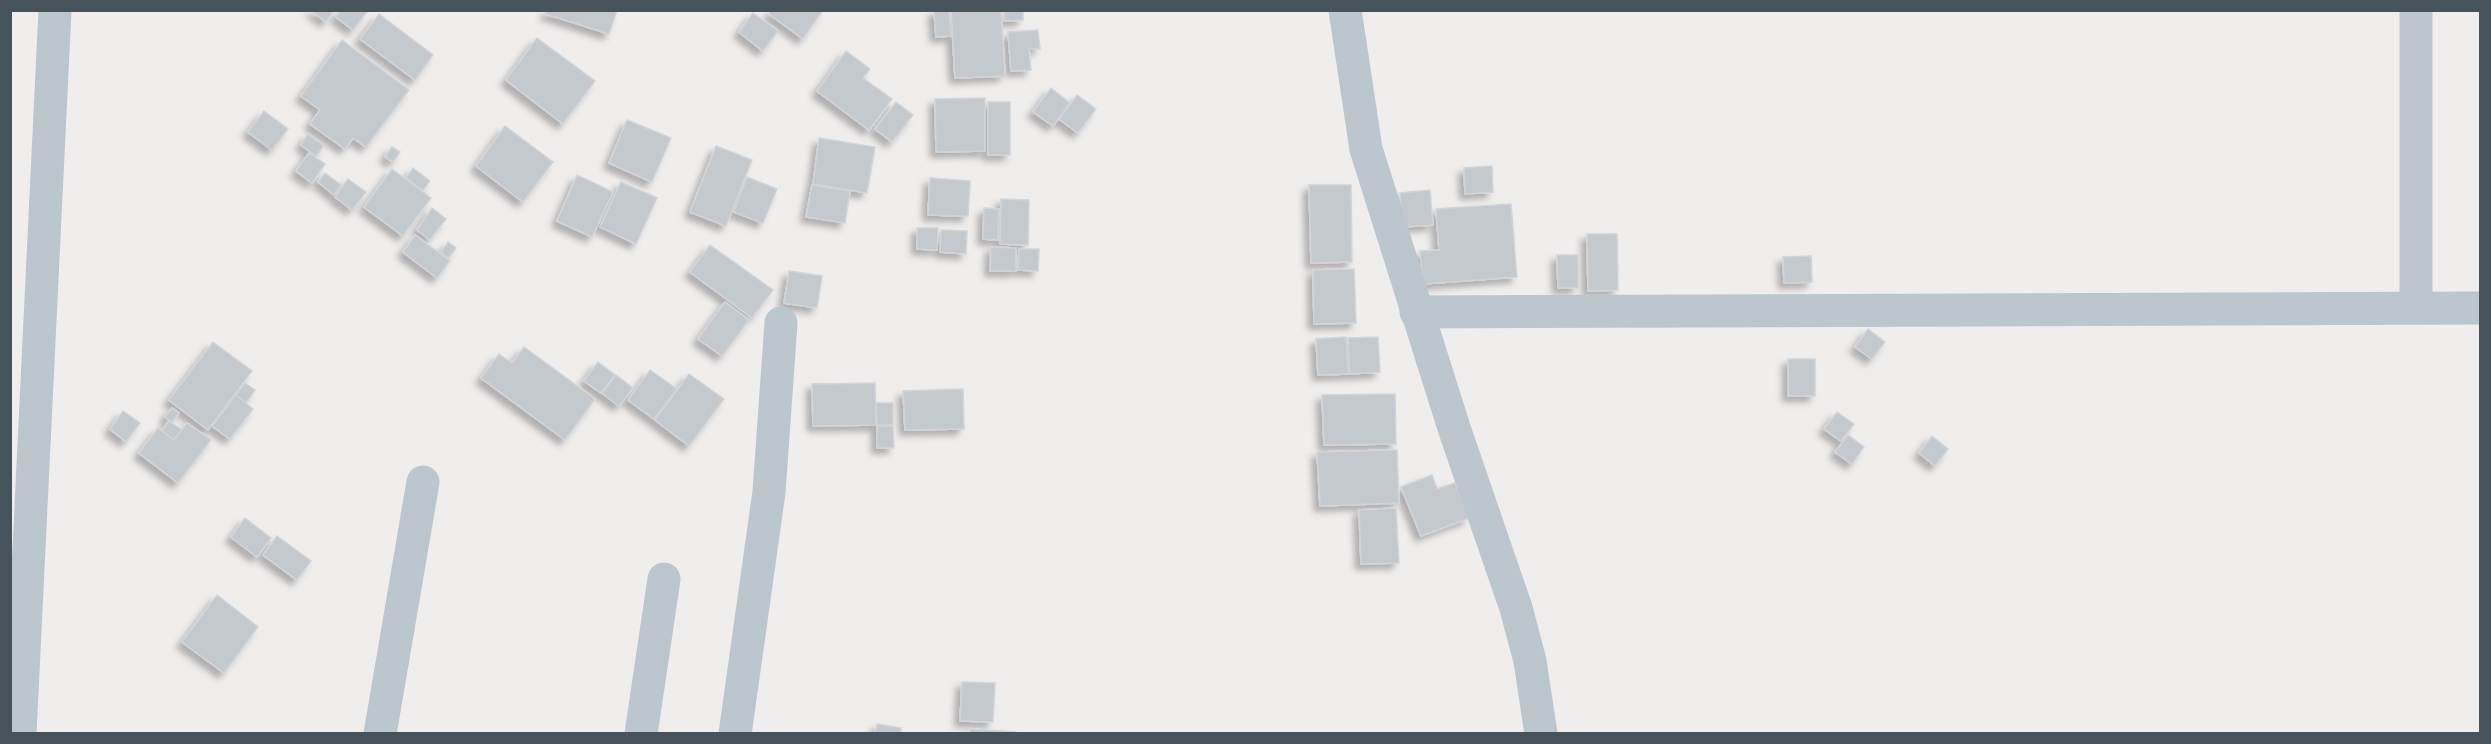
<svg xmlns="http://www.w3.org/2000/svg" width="2491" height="744" font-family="Commissioner,sans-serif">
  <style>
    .building { fill: #c4c9cd; stroke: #d1d4d9; stroke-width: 1.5; filter: url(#shadow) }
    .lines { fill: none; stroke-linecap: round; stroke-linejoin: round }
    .minor { stroke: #bbc6cd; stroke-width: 33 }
  </style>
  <defs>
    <filter id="shadow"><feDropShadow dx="-5.5" dy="5.5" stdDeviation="3" flood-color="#0004"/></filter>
  </defs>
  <rect width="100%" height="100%" fill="#f0eded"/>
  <g class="building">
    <path d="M311 10H334L326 22Z"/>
    <path d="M341 10H364L367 12 353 30 336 17Z"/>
    <path d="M547 10H617L609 34 546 14Z"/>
    <path d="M771 10H823L803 39 769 14Z"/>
    <path d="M934 10H949L951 36 936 37Z"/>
    <path d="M951 10H1001L1005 76 955 78Z"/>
    <path d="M1004 10H1023V20L1004 21Z"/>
    <path d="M753 13 778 31 763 51 739 32Z"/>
    <path d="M379 14 433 55 415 80 360 39Z"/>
    <path d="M1038 30 1040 49H1029L1031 70 1011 71 1008 32Z"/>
    <path d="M537 38 595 81 563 124 506 80Z"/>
    <path d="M342 40 409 90 366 147 353 138 345 149 310 124 320 110 301 96Z"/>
    <path d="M846 51 870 69 863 78 892 99 869 130 817 91Z"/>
    <path d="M1051 88 1070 103 1053 126 1033 112Z"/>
    <path d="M1077 95 1096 109 1078 133 1059 119Z"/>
    <path d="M985 98V151L936 152 935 99Z"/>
    <path d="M896 102 913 115 892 142 875 129Z"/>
    <rect x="988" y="102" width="22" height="53"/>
    <path d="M264 111 288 129 272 150 248 132Z"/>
    <path d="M627 120 671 138 652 182 609 163Z"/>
    <path d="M505 126 553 162 523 202 476 166Z"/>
    <path d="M308 134 324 146 316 156 301 145Z"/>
    <path d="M819 138 875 147 867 193 813 184Z"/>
    <path d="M716 146 752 160 726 226 690 212Z"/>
    <path d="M392 147 400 152 393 162 385 157Z"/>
    <path d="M309 153 325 164 312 183 296 171Z"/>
    <path d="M1492 166 1493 192 1465 194 1464 168Z"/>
    <path d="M413 168 430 181 423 190 406 178Z"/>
    <path d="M392 169 431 198 403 236 364 207Z"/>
    <path d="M325 173 341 185 334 195 318 182Z"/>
    <path d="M577 175 613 192 592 237 557 221Z"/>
    <path d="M747 177 777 189 763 223 734 212Z"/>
    <path d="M930 178 970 181 968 216 928 215Z"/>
    <path d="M348 179 366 192 352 210 335 197Z"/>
    <path d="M621 182 657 198 636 244 600 227Z"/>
    <path d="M812 185 850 191 845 223 806 217Z"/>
    <path d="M1309 185H1351L1352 262 1311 263Z"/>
    <path d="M1430 190 1433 225 1403 227 1400 193Z"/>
    <path d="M1001 199 1029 200 1028 245 1000 244Z"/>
    <path d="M1511 204 1517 277 1423 284 1420 251 1439 250 1436 209Z"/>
    <path d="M432 208 446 219 430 240 417 230Z"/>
    <path d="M984 208 999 209 998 240 983 239Z"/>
    <path d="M917 228H938L937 250 917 249Z"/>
    <path d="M941 230 967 231 966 254 940 252Z"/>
    <path d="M1587 234H1617L1618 290 1588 291Z"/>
    <path d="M415 235 450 261 437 278 403 252Z"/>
    <path d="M448 242 456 248 448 258 441 252Z"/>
    <path d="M710 245 773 290 752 318 690 272Z"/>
    <path d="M991 247 1016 248V271H990Z"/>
    <path d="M1019 249H1039L1038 271 1018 270Z"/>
    <path d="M1557 255H1578V288H1558Z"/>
    <path d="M1811 256 1812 282 1784 283 1783 257Z"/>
    <path d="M1354 269 1356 323 1314 324 1313 270Z"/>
    <path d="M789 271 822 276 817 308 784 303Z"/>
    <path d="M725 302 749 320 722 356 698 339Z"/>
    <path d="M1868 329 1885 342 1872 359 1855 347Z"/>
    <path d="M1346 337 1348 374 1318 375 1316 339Z"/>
    <path d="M1378 337 1380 372 1350 374 1348 338Z"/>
    <path d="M213 342 252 371 208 430 169 400Z"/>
    <path d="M524 347 595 399 565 440 481 378 499 354 512 363Z"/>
    <rect x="1788" y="359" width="27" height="37"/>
    <path d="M598 362 615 375 601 393 584 381Z"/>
    <path d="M650 370 677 389 654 419 628 400Z"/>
    <path d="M689 374 724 399 689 446 655 420Z"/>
    <path d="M616 375 633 388 619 406 602 393Z"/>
    <path d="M245 383 255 390 246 403 236 395Z"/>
    <path d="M875 383 876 425 813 426 812 384Z"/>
    <path d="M963 389 964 429 905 430 903 391Z"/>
    <path d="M1395 394 1396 444 1324 445 1322 395Z"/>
    <path d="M236 395 253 409 230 439 212 426Z"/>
    <path d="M876 403H893V425H877Z"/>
    <path d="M172 408 179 413 172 422 165 417Z"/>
    <path d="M123 411 140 423 126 442 110 429Z"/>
    <path d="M1837 412 1854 424 1841 441 1824 429Z"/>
    <path d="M169 421 182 430 174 440 162 430Z"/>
    <path d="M187 423 211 440 178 483 139 453 158 428 174 440Z"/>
    <path d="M877 426H893L894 448H877Z"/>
    <path d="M1848 435 1864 447 1852 464 1835 452Z"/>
    <path d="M1932 436 1948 449 1935 466 1919 453Z"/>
    <path d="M1397 450 1399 503 1320 506 1317 452Z"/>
    <path d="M1432 475 1437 489 1455 483 1469 518 1421 536 1401 487Z"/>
    <path d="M1396 508 1399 563 1361 564 1359 510Z"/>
    <path d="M245 518 271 538 257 557 231 537Z"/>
    <path d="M277 536 311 561 297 580 263 555Z"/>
    <path d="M217 595 258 627 224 673 182 642Z"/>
    <path d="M962 682 995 683 993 722 960 721Z"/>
    <path d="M877 724 901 728 900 734H875Z"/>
    <path d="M970 729 1016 732V734H969Z"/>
  </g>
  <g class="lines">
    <g class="minor">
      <path d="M1345 10 1366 149 1455 431 1516 608 1530 661 1541 734"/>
      <path d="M2416 10V308"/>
      <path d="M1416 312 2480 308"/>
      <path d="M20 734 55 10"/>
      <path d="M380 734 423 482"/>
      <path d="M641 734 664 579"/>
      <path d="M735 734 769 492 781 323"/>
    </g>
  </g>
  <rect width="2491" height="744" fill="none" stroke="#46535a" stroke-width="24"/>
</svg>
